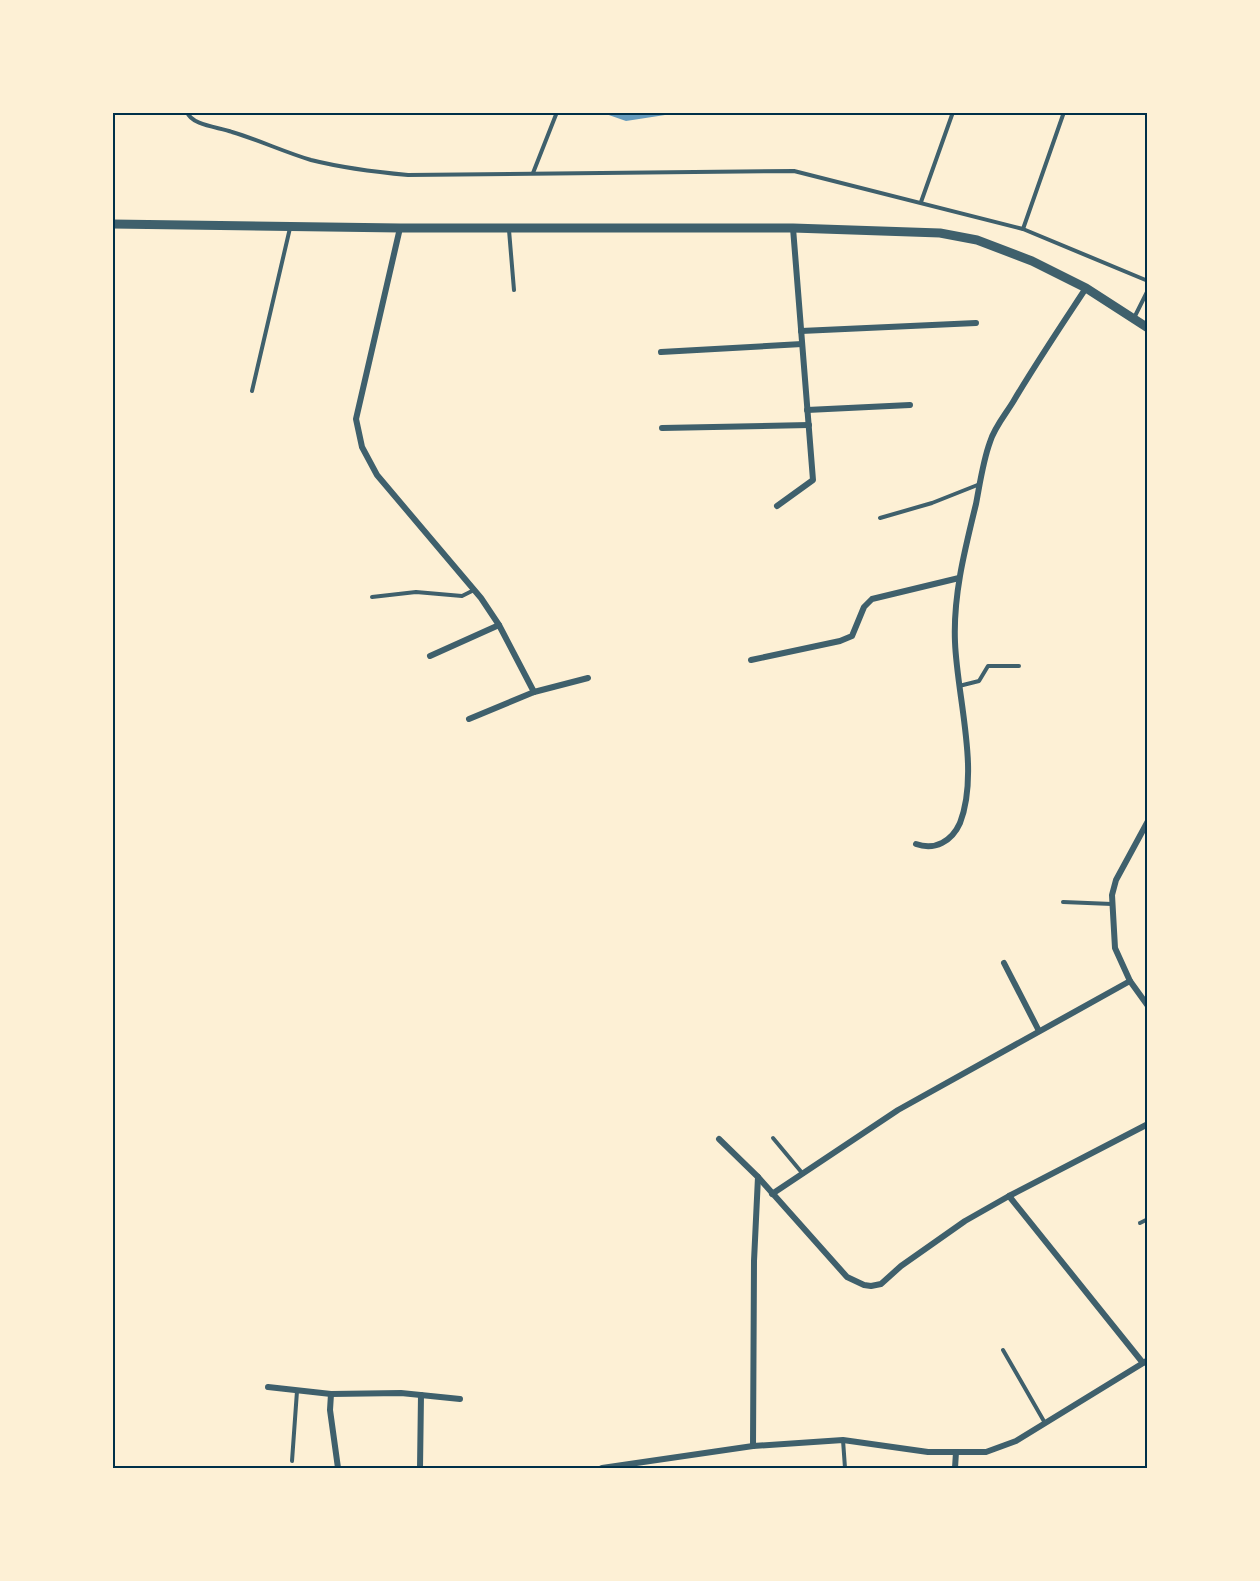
<svg xmlns="http://www.w3.org/2000/svg" width="1260" height="1581" font-family="'PT Sans',sans-serif">
  <style>
    .water { fill: #669bbc }
    .lines { fill: none; stroke-linecap: round; stroke-linejoin: round }
    .service { stroke: #3f606c; stroke-width: 4 }
    .minor { stroke: #3f606c; stroke-width: 6 }
    .tertiary { stroke: #3f606c; stroke-width: 9 }
    .neatline { fill: none; stroke: #003049; stroke-width: 2 }
  </style>
  <rect width="100%" height="100%" fill="#fdf0d5"/>
  <path class="water" d="M603 113H668L665 115 626 121Z"/>
  <g class="lines">
    <g class="service">
      <path d="M187 112C192 126 220 127 232 132 259 140 284 152 311 160 343 168 375 172 408 175L794 171 1023 229 1148 281"/>
      <path d="M533 173 557 112"/>
      <path d="M921 202 953 112"/>
      <path d="M1023 229 1064 112"/>
      <path d="M509 230 514 290"/>
      <path d="M1134 318 1148 290"/>
      <path d="M252 391 290 228"/>
      <path d="M880 518 932 503 980 484"/>
      <path d="M372 597 416 592 462 596 474 590"/>
      <path d="M959 686 979 681 988 666H1019"/>
      <path d="M1063 902 1112 904"/>
      <path d="M773 1138 803 1174"/>
      <path d="M1140 1223 1148 1219"/>
      <path d="M1003 1350 1045 1423"/>
      <path d="M843 1440 845 1468"/>
      <path d="M292 1461 297 1391"/>
    </g>
    <g class="minor">
      <path d="M400 228 356 419 362 447 377 475 481 598 499 625 534 692"/>
      <path d="M801 331 976 323"/>
      <path d="M661 352 802 344"/>
      <path d="M807 410 910 405"/>
      <path d="M662 428 809 425"/>
      <path d="M777 506 813 480 793 228"/>
      <path d="M430 656 499 625"/>
      <path d="M751 660 840 641 852 636 864 607 872 599 959 578"/>
      <path d="M469 719 534 692 588 678"/>
      <path d="M1148 821 1116 880 1112 895 1115 948 1130 981 1148 1006"/>
      <path d="M916 844C935 851 952 841 960 823 980 771 957 697 955 642 953 595 965 549 976 504 980 483 983 461 990 442 994 428 1005 415 1013 402 1036 363 1061 326 1086 288"/>
      <path d="M1004 963 1039 1031"/>
      <path d="M719 1139 758 1177 754 1261 753 1446"/>
      <path d="M758 1177 847 1277 864 1285 871 1286 881 1284 901 1266 965 1221 1009 1196 1148 1124"/>
      <path d="M772 1194 898 1110 1130 981"/>
      <path d="M1009 1196 1143 1363"/>
      <path d="M268 1387 331 1394"/>
      <path d="M338 1468 330 1410 331 1394 401 1393 460 1399"/>
      <path d="M420 1468 421 1395"/>
      <path d="M602 1468 753 1446 843 1440 928 1452H986L1016 1441 1148 1360"/>
      <path d="M955 1468 956 1452"/>
    </g>
    <path class="tertiary" d="M112 224 400 228H793L940 233 977 240 1032 261 1086 288 1148 328"/>
  </g>
  <rect width="1260" height="1581" fill="none" stroke="#fdf0d5" stroke-width="228"/>
  <rect x="114" y="114" width="1032" height="1353" class="neatline"/>
</svg>
